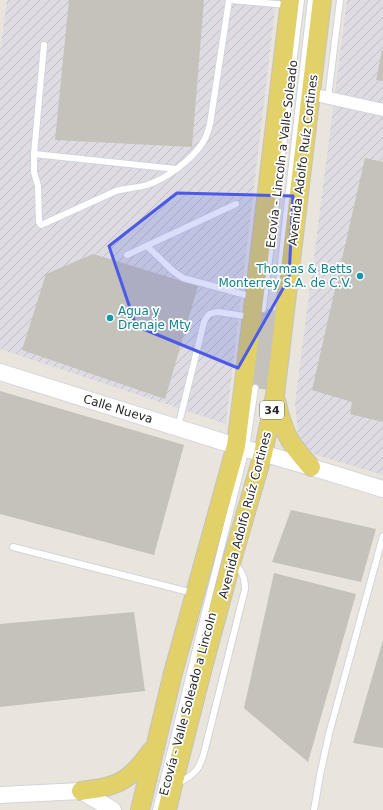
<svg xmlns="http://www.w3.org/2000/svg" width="383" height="810" font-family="'DejaVu Sans',sans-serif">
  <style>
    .industrial { fill: url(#industrial-furrows) }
    .building { fill: #c5c1bb }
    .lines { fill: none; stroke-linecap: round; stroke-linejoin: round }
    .lane-casing { stroke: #d1d3e0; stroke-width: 8 }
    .street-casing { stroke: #d1d3e0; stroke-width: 14 }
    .secondary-casing { stroke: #d1d3e0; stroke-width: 18 }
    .primary-casing { stroke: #c3c3c3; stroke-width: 20 }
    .lane { stroke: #fff; stroke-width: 6 }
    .street { stroke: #fff; stroke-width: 12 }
    .secondary { stroke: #fff; stroke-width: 16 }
    .primary { stroke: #e2d068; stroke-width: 18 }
    .marked { fill: #4b5ae7; fill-opacity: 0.2; stroke: #4b5ae7; stroke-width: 3; stroke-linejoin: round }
    .culture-dot { fill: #0f9aa8; stroke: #fff; stroke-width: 1.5 }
    .labels { text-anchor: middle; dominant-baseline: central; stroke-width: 3.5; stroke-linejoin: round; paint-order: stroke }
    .shield { fill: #fff; stroke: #696969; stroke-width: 1 }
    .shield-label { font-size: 11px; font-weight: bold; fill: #292929 }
    .street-label { font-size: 12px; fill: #292929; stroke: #fff }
    .culture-label { font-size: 12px; fill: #0d838f; stroke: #fff; text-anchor: end }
  </style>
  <defs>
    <pattern id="industrial-furrows" width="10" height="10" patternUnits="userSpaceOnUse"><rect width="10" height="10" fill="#dedce2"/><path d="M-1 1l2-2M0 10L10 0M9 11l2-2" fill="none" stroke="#bebdc2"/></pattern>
  </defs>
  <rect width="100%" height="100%" fill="#e9e5dc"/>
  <g class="industrial">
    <path d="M7 0H276L226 424 0 349V53Z"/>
    <path d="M347 0H383V475L316 455 299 441 295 404Z"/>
  </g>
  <g class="building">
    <path d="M69 0H204L192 147 55 140Z"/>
    <path d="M382 50H383V81L376 80Z"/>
    <path d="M365 158 383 162V422L350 414 352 402 312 390Z"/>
    <path d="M93 254 198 286 165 399 22 350 46 274Z"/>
    <path d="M260 308 282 311 273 390 252 388Z"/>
    <path d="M0 391 184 445 154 555 0 514Z"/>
    <path d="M291 510 376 529 361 582 272 562Z"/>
    <path d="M274 573 356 594 308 762 244 708Z"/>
    <path d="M134 612 145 691 0 707V624Z"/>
    <path d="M383 640V748L353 743Z"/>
  </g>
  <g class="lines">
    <g class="lane-casing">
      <g id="lane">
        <path d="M231 0 287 5"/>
        <path d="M44 45 34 154V172L38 186 39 222 40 224 41 225 116 191C126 188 137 188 147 185 166 179 193 159 203 142 207 137 208 130 210 124L229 0"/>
        <path d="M328 98 340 0"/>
        <path d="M34 154 176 169"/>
        <path d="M147 246 173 271 183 278 253 297"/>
        <path d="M127 255 236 204"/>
        <path d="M279 283 286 217 311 0"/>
        <path d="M263 309 301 0"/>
        <path d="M178 427 204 322C208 314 209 313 218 312L251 317"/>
        <path d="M13 547 193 593"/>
        <path d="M178 783C196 774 200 769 205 749L245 589C245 576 242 572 234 562"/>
        <path d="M156 810 246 448 255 388"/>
        <path d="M314 810 320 775 329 734 383 536"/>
      </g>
    </g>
    <g class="street-casing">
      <path id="street" d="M311 94 383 110"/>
    </g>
    <g class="secondary-casing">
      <g id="secondary">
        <path d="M0 372 236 446 311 467 383 489"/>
        <path d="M0 795 81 791 113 810"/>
      </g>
    </g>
    <g class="primary-casing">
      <g id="primary">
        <path d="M276 400C279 414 283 429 291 442 297 451 304 459 311 467"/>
        <path d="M81 791C91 789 102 789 112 785 129 780 141 765 151 751"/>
        <path d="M140 810 173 673 236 446 252 317 290 0"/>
        <path d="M167 810 173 785 202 671 232 560 263 454 275 395 322 0"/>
      </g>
    </g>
    <use href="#lane" class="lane"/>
    <use href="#street" class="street"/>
    <use href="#secondary" class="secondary"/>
    <use href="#primary" class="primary"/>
  </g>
  <path class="marked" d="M177 193 293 196 289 278 238 368 136 326 109 246Z"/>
  <g class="culture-dot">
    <circle cx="360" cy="276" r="4"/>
    <circle cx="110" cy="318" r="4"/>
  </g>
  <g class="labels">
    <rect class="shield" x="260" y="401" width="24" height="18" rx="3"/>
    <g class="shield-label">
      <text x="272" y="410">34</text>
    </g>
    <g class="street-label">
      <text transform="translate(282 154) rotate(-83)">Ecovía - Lincoln a Valle Soleado</text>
      <text transform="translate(303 160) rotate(-83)">Avenida Adolfo Ruíz Cortines</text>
      <text transform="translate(118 409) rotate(17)">Calle Nueva</text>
      <text transform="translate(245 515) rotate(-75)">Avenida Adolfo Ruíz Cortines</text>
      <text transform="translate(188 704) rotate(-75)">Ecovía - Valle Soleado a Lincoln</text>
    </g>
    <g class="culture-label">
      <text x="352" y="269">Thomas &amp; Betts<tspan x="352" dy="14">Monterrey S.A. de C.V.</tspan></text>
      <text x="118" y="311" text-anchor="start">Agua y<tspan x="118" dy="14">Drenaje Mty</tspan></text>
    </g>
  </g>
</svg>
